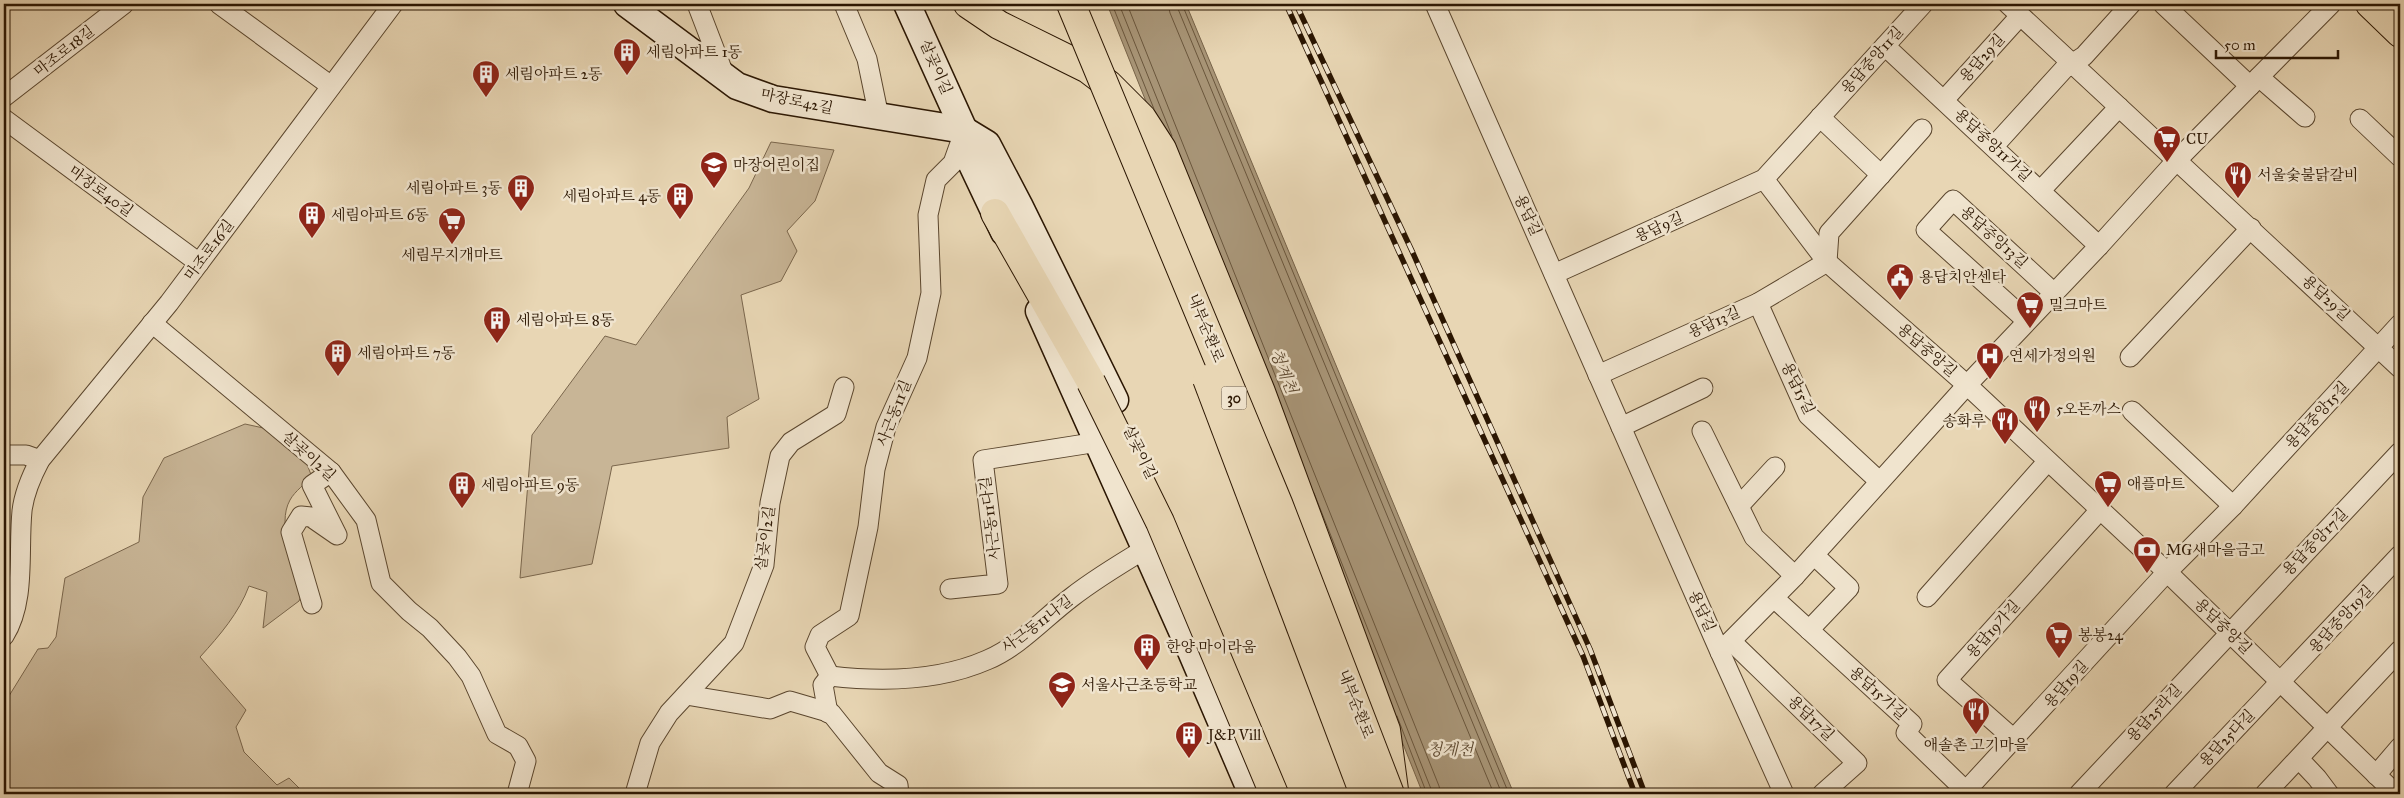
<svg xmlns="http://www.w3.org/2000/svg" width="2404" height="798" font-family="'IM FELL Great Primer','Noto Serif KR',serif">
  <style>
    .green { fill: #c8b596; stroke: #7a664c }
    .water { fill: #a89577; stroke: #766248 }
    .lines { fill: none; stroke-linecap: round; stroke-linejoin: round }
    .shore { stroke: #6a563c; stroke-width: 1 }
    .street-casing { stroke: #5a462e; stroke-width: 21 }
    .secondary-casing { stroke: #2b1602; stroke-width: 29 }
    .primary-casing { stroke: #2b1602; stroke-width: 30 }
    .highway-casing { stroke: #2b1602; stroke-width: 30 }
    .street { stroke: #f0e4ce; stroke-width: 19 }
    .secondary { stroke: #f0e4ce; stroke-width: 26 }
    .primary { stroke: #e8d6b4; stroke-width: 28 }
    .highway { stroke: #e8d6b4; stroke-width: 28 }
    .rail-casing { stroke: #2b1602; stroke-width: 5.5 }
    .rail { stroke: #f0e4ce; stroke-width: 4; stroke-dasharray: 11; stroke-linecap: butt }
    .highway-bridge-casing { stroke: #2b1602; stroke-width: 30; stroke-linecap: butt }
    .highway-bridge { stroke: #e8d6b4; stroke-width: 28 }
    .labels { text-anchor: middle; dominant-baseline: central; stroke-width: 5; stroke-linejoin: round; paint-order: stroke }
    .shield { fill: #f0e4ce; stroke: #66543f; stroke-width: 1 }
    .shield-label { font-size: 14px; font-weight: bold; fill: #2b1602 }
    .street-label { font-size: 15px; fill: #2b1602; stroke: #f0e4ce }
    .poi-label { font-size: 15px; fill: #2b1602; stroke: #f0e4ce; text-anchor: start }
    .water-label { font-size: 16px; font-style: italic; fill: #5d4931; stroke: #f0e4ce }
  </style>
  <rect width="100%" height="100%" fill="#e8d6b4"/>
  <filter id="stains"><feTurbulence type="fractalNoise" baseFrequency=".004" numOctaves="4"/><feColorMatrix values="0 0 0 0 .2 0 0 0 0 .09 0 0 0 0 .02 0 0 0 .5 -.17"/></filter>
  <radialGradient id="worn" r=".72"><stop offset=".6" stop-color="#630" stop-opacity="0"/><stop offset="1" stop-color="#630" stop-opacity=".3"/></radialGradient>
  <g class="green">
    <path d="M771 142 834 150 815 201 787 231 797 251 781 281 741 295 759 399 727 417 729 448 612 466 592 564 520 578 532 435 605 336 636 345 749 188Z"/>
    <path d="M245 424 268 429 304 457 312 477C305 484 295 491 290 500 276 525 295 566 304 590L299 601 263 628 267 592 249 586C239 613 220 635 200 657L246 710 236 727 244 752 277 785 289 778 305 794H4V704L38 649 48 648 56 637 65 578 139 542 143 497 164 458Z"/>
  </g>
  <path class="water" d="M1107 4H1186L1514 794H1423Z"/>
  <g class="lines">
    <g class="shore">
      <path d="M1112 4 1154 109"/>
      <path d="M1119 4 1172 136"/>
      <path d="M1127 4 1439 786 1441 794"/>
      <path d="M1168 4 1170 13 1494 794"/>
      <path d="M1176 4 1502 794"/>
      <path d="M1182 4 1509 794"/>
      <path d="M1314 493 1433 794"/>
      <path d="M1397 716 1427 794"/>
    </g>
    <g class="street-casing">
      <g id="street">
        <path d="M219 4 331 86"/>
        <path d="M697 4 725 77"/>
        <path d="M844 4 867 59 879 117"/>
        <path d="M1435 4 1720 652 1784 794"/>
        <path d="M2008 4 2400 368"/>
        <path d="M2163 4 2250 86"/>
        <path d="M1885 46 2099 246"/>
        <path d="M2259 77 2305 117"/>
        <path d="M4 97 124 4"/>
        <path d="M1944 100 2020 16"/>
        <path d="M1820 117 1881 175"/>
        <path d="M4 119 199 263"/>
        <path d="M2360 119 2400 157"/>
        <path d="M1994 146 2064 69 2084 56 2131 4"/>
        <path d="M1764 179 1827 262 1967 385 2167 572 2396 794"/>
        <path d="M2041 190 2119 107"/>
        <path d="M1554 274 1764 179 1923 4"/>
        <path d="M1758 303 1808 415 1879 481"/>
        <path d="M2027 321 1926 230 1953 200 2054 293"/>
        <path d="M152 323 331 472 366 520 381 583 409 611 430 628 457 657 471 676 497 734 518 746 526 761 517 794"/>
        <path d="M2130 357 2251 228"/>
        <path d="M1598 375 1758 303 1827 262 1829 233 1922 129"/>
        <path d="M2132 411 2233 506"/>
        <path d="M1621 427 1703 388"/>
        <path d="M1702 431 1754 537 1795 576"/>
        <path d="M4 455H26L40 460"/>
        <path d="M1739 506 1775 467"/>
        <path d="M950 589 998 584 983 460 1098 442"/>
        <path d="M1927 597 2047 462"/>
        <path d="M1774 598 1912 724 1906 733 1966 791"/>
        <path d="M312 604 291 532 301 516 311 517 337 535 312 485 331 472"/>
        <path d="M1809 630 1849 588 1814 555"/>
        <path d="M4 636C26 601 18 552 22 511 24 493 31 477 40 460L169 303 393 4"/>
        <path d="M1731 641 1857 763 1822 794"/>
        <path d="M1720 652 1795 576 1967 385 2099 246 2176 161 2331 4"/>
        <path d="M830 676 815 647 820 635 849 616 868 527 875 469 886 427 917 358 931 293 928 215 936 180 953 163 963 135"/>
        <path d="M830 676C881 682 939 681 987 660 1020 646 1044 618 1072 597 1095 579 1120 564 1145 549"/>
        <path d="M686 695 770 709 790 701 831 713 879 773 898 785 899 794"/>
        <path d="M828 713 823 685 830 676"/>
        <path d="M2015 740 1947 680 2100 510"/>
        <path d="M2299 759 2317 778 2329 794"/>
        <path d="M2376 775 2400 747"/>
        <path d="M635 794 650 743 669 713 734 643 764 565 770 503 780 456 791 442 836 414 844 387"/>
        <path d="M1963 794 2167 572 2233 506 2400 324"/>
        <path d="M2079 794 2400 452"/>
        <path d="M2174 794 2400 555"/>
        <path d="M2265 794 2400 650"/>
      </g>
    </g>
    <g class="secondary-casing">
      <g id="secondary">
        <path d="M627 4 737 86 773 99 964 130 987 144 1019 205 1115 400"/>
        <path d="M907 4 964 130 967 154 1004 232"/>
        <path d="M1039 311 1190 649 1252 794"/>
      </g>
    </g>
    <g class="primary-casing">
      <path id="primary" d="M2370 4 2400 33"/>
    </g>
    <g class="highway-casing">
      <g id="highway">
        <path d="M968 4 999 25 1088 69 1109 85 1142 118 1162 149 1261 392 1386 730 1394 790"/>
        <path d="M995 213 1091 382"/>
      </g>
    </g>
    <use href="#street" class="street"/>
    <use href="#secondary" class="secondary"/>
    <use href="#primary" class="primary"/>
    <use href="#highway" class="highway"/>
    <g class="rail-casing">
      <g id="rail">
        <path d="M1286 4 1583 656 1635 794"/>
        <path d="M1296 4 1412 251 1590 649 1645 794"/>
      </g>
    </g>
    <use href="#rail" class="rail"/>
    <g class="highway-bridge-casing">
      <g id="highway-bridge">
        <path d="M1071 4 1278 503 1390 794"/>
        <path d="M1207 379 1364 794"/>
        <path d="M1091 382 1160 522 1274 794"/>
      </g>
    </g>
    <use href="#highway-bridge" class="highway-bridge"/>
  </g>
  <defs>
    <g id="building-pin" transform="scale(1.4375)"><path d="M0 17L-7.5 6A9.5 9.5 0 1 1 7.5 6Z" fill="#8f2418" stroke="#f0e4ce"/><path d="M-4-6H4V6H1V3H-1V6H-4ZM-2.5-4.3h1.7v1.8h-1.7ZM.8-4.3h1.7v1.8H.8ZM-2.5-1h1.7V.8h-1.7ZM.8-1h1.7V.8H.8Z" fill="#fff"/></g>
    <g id="supermarket-pin" transform="scale(1.4375)"><path d="M0 17L-7.5 6A9.5 9.5 0 1 1 7.5 6Z" fill="#8f2418" stroke="#f0e4ce"/><path d="M-6-5.5h2.5l.6 2H6L4.5 2H-2.5L-4.4-4H-6ZM-1.5 3.2a1.3 1.3 0 1 0 .1 0ZM3 3.2a1.3 1.3 0 1 0 .1 0Z" fill="#fff"/></g>
    <g id="school-pin" transform="scale(1.4375)"><path d="M0 17L-7.5 6A9.5 9.5 0 1 1 7.5 6Z" fill="#8f2418" stroke="#f0e4ce"/><path d="M0-5L7-2L0 1L-7-2ZM-4 1L0 2.5L4 1V4Q0 6-4 4Z" fill="#fff"/></g>
    <g id="restaurant-pin" transform="scale(1.4375)"><path d="M0 17L-7.5 6A9.5 9.5 0 1 1 7.5 6Z" fill="#8f2418" stroke="#f0e4ce"/><path d="M-5-6h1v4h1v-4h1v4h1v-4h1v5L-1.5 .5V6h-2V.5L-5-1ZM5-6V6H3V1.5H1.5Q1.5-4 5-6Z" fill="#fff"/></g>
    <g id="civic-pin" transform="scale(1.4375)"><path d="M0 17L-7.5 6A9.5 9.5 0 1 1 7.5 6Z" fill="#8f2418" stroke="#f0e4ce"/><path d="M-.6-6.5H3V-4.5H.6V-3L4-1V1h2V6H-6V1h2V-1L-.6-3ZM-1.2 2.5V6h2.4V2.5Z" fill="#fff"/></g>
    <g id="hospital-pin" transform="scale(1.4375)"><path d="M0 17L-7.5 6A9.5 9.5 0 1 1 7.5 6Z" fill="#8f2418" stroke="#f0e4ce"/><path d="M-5-5h3v3.5h4V-5h3V5h-3V1.5h-4V5h-3Z" fill="#fff"/></g>
    <g id="bank-pin" transform="scale(1.4375)"><path d="M0 17L-7.5 6A9.5 9.5 0 1 1 7.5 6Z" fill="#8f2418" stroke="#f0e4ce"/><path d="M-6-4H6V4H-6ZM0-2.3a2.3 2.3 0 1 0 0 4.6a2.3 2.3 0 1 0 0-4.6Z" fill="#fff"/></g>
  </defs>
  <g fill-rule="evenodd">
    <use href="#building-pin" x="627" y="52"/>
    <use href="#building-pin" x="486" y="74"/>
    <use href="#supermarket-pin" x="2167" y="139"/>
    <use href="#school-pin" x="714" y="165"/>
    <use href="#restaurant-pin" x="2238" y="175"/>
    <use href="#building-pin" x="521" y="188"/>
    <use href="#building-pin" x="680" y="196"/>
    <use href="#building-pin" x="312" y="215"/>
    <use href="#supermarket-pin" x="452" y="221"/>
    <use href="#civic-pin" x="1900" y="277"/>
    <use href="#supermarket-pin" x="2030" y="305"/>
    <use href="#building-pin" x="497" y="320"/>
    <use href="#building-pin" x="338" y="353"/>
    <use href="#hospital-pin" x="1990" y="356"/>
    <use href="#restaurant-pin" x="2037" y="409"/>
    <use href="#restaurant-pin" x="2005" y="421"/>
    <use href="#supermarket-pin" x="2108" y="484"/>
    <use href="#building-pin" x="462" y="485"/>
    <use href="#bank-pin" x="2147" y="550"/>
    <use href="#supermarket-pin" x="2059" y="635"/>
    <use href="#building-pin" x="1147" y="647"/>
    <use href="#school-pin" x="1062" y="685"/>
    <use href="#restaurant-pin" x="1976" y="711"/>
    <use href="#building-pin" x="1189" y="735"/>
  </g>
  <g class="labels">
    <rect class="shield" x="1221.5" y="386.5" width="25" height="23" rx="4"/>
    <g class="shield-label">
      <text x="1234" y="398">30</text>
    </g>
    <g class="street-label">
      <text transform="translate(64 51) rotate(-38)">마조로18길</text>
      <text transform="translate(1982 58) rotate(-48)">용답29길</text>
      <text transform="translate(1872 60) rotate(-48)">용답중앙11길</text>
      <text transform="translate(936 67) rotate(66)">살곶이길</text>
      <text transform="translate(797 101) rotate(12)">마장로42길</text>
      <text transform="translate(1993 145) rotate(43)">용답중앙11가길</text>
      <text transform="translate(101 191) rotate(36)">마장로40길</text>
      <text transform="translate(1528 215) rotate(66)">용답길</text>
      <text transform="translate(1659 227) rotate(-24)">용답9길</text>
      <text transform="translate(1994 237) rotate(42)">용답중앙13길</text>
      <text transform="translate(209 250) rotate(-53)">마조로16길</text>
      <text transform="translate(2326 298) rotate(43)">용답29길</text>
      <text transform="translate(1714 322) rotate(-24)">용답13길</text>
      <text transform="translate(1206 328) rotate(68)">내부순환로</text>
      <text transform="translate(1927 350) rotate(41)">용답중앙길</text>
      <text transform="translate(1798 388) rotate(64)">용답15길</text>
      <text transform="translate(894 413) rotate(-69)">사근동11길</text>
      <text transform="translate(2317 415) rotate(-47)">용답중앙15길</text>
      <text transform="translate(1140 452) rotate(64)">살곶이길</text>
      <text transform="translate(309 456) rotate(42)">살곶이2길</text>
      <text transform="translate(990 518) rotate(-97)">사근동11다길</text>
      <text transform="translate(765 538) rotate(-82)">살곶이2길</text>
      <text transform="translate(2315 542) rotate(-46)">용답중앙17길</text>
      <text transform="translate(1702 611) rotate(66)">용답길</text>
      <text transform="translate(2341 619) rotate(-47)">용답중앙19길</text>
      <text transform="translate(1037 624) rotate(-37)">사근동11나길</text>
      <text transform="translate(2223 626) rotate(44)">용답중앙길</text>
      <text transform="translate(1993 629) rotate(-48)">용답19가길</text>
      <text transform="translate(2066 684) rotate(-48)">용답19길</text>
      <text transform="translate(1878 693) rotate(42)">용답15가길</text>
      <text transform="translate(1356 704) rotate(69)">내부순환로</text>
      <text transform="translate(2154 713) rotate(-47)">용답25라길</text>
      <text transform="translate(1811 718) rotate(44)">용답17길</text>
      <text transform="translate(2227 738) rotate(-46)">용답25다길</text>
    </g>
    <g class="poi-label">
      <text x="646" y="52">세림아파트 1동</text>
      <text x="505" y="74">세림아파트 2동</text>
      <text x="2186" y="139">CU</text>
      <text x="733" y="165">마장어린이집</text>
      <text x="2257" y="175">서울숯불닭갈비</text>
      <text x="502" y="188" text-anchor="end">세림아파트 3동</text>
      <text x="661" y="196" text-anchor="end">세림아파트 4동</text>
      <text x="331" y="215">세림아파트 6동</text>
      <text x="452" y="255" text-anchor="middle">세림무지개마트</text>
      <text x="1919" y="277">용답치안센타</text>
      <text x="2049" y="305">밀크마트</text>
      <text x="516" y="320">세림아파트 8동</text>
      <text x="357" y="353">세림아파트 7동</text>
      <text x="2009" y="356">연세가정의원</text>
      <text x="2056" y="409">5오돈까스</text>
      <text x="1986" y="421" text-anchor="end">송화루</text>
      <text x="2127" y="484">애플마트</text>
      <text x="481" y="485">세림아파트 9동</text>
      <text x="2166" y="550">MG새마을금고</text>
      <text x="2078" y="635">봉봉24</text>
      <text x="1166" y="647">한양 마이라움</text>
      <text x="1081" y="685">서울사근초등학교</text>
      <text x="1208" y="735">J&amp;P Vill</text>
      <text x="1976" y="745" text-anchor="middle">애솔촌 고기마을</text>
    </g>
    <g class="water-label">
      <text transform="translate(1284 371) rotate(68)">청계천</text>
      <text x="1450" y="749">청계천</text>
    </g>
  </g>
  <rect width="2404" height="798" fill="none" stroke="#e8d6b4" stroke-width="20"/>
  <rect x="5" y="5" width="2394" height="788" fill="none" stroke="#2b1602" stroke-width="2.5"/>
  <rect x="10" y="10" width="2384" height="778" fill="none" stroke="#2b1602"/>
  <path d="M2216 50v8h122v-8" fill="none" stroke="#2b1602" stroke-width="2.5"/>
  <text x="2224" y="50" font-size="15" fill="#2b1602" stroke="#f0e4ce" stroke-width="4" paint-order="stroke">50 m</text>
  <rect width="100%" height="100%" filter="url(#stains)"/>
  <rect width="100%" height="100%" fill="url(#worn)"/>
</svg>
